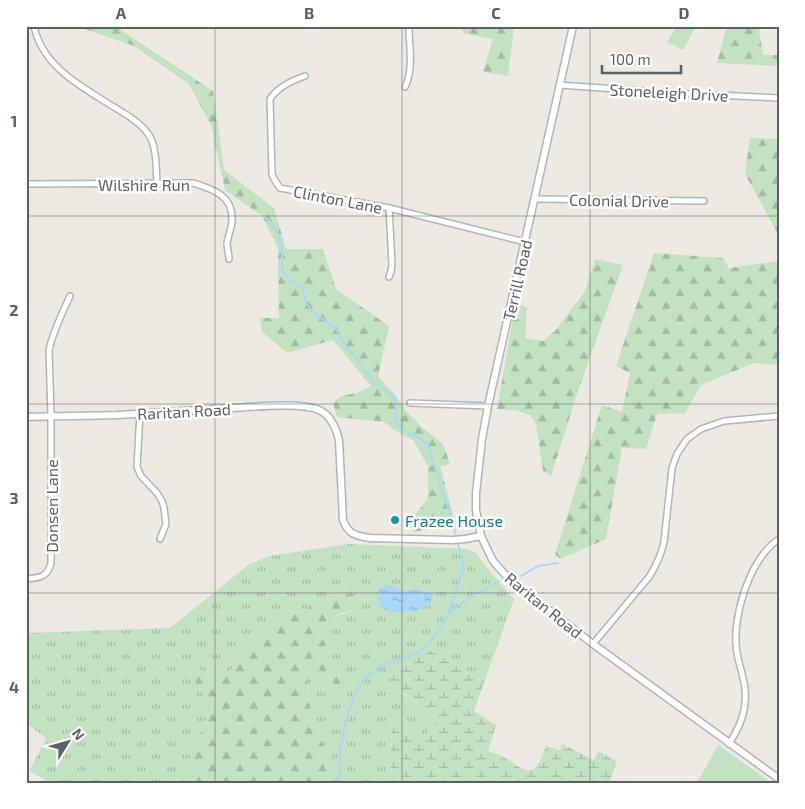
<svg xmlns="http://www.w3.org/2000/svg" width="805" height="809" font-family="'Exo 2',sans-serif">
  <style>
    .grass { fill: url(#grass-tufts) }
    .forest { fill: url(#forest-firs) }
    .wetland { fill: url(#wetland-marsh) }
    .pitch { fill: #c3e2c2 }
    .water { fill: url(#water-ripples) }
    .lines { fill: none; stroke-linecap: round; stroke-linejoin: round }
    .stream { stroke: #a9d7f7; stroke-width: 2 }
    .minor-casing { stroke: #b1b4b7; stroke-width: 8 }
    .tertiary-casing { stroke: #b1b4b7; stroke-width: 9 }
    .minor { stroke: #fff; stroke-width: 5 }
    .tertiary { stroke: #fff; stroke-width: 6 }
    .grid { fill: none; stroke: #5c5f63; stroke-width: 1; stroke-opacity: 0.55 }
    .culture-dot { fill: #0f9aa8; stroke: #fff; stroke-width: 2 }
    .labels { text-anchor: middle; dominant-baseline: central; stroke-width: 5; stroke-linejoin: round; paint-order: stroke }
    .street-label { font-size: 16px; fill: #5c5f63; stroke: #fff }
    .culture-label { font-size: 16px; fill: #0d838f; stroke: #fff; text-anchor: start }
    .neatline { fill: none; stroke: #5c5f63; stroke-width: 2 }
    .grid-label { font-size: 16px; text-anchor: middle; font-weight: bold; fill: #5c5f63 }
  </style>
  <defs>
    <pattern id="grass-tufts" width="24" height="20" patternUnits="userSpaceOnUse" patternTransform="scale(1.25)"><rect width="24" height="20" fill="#c3e2c2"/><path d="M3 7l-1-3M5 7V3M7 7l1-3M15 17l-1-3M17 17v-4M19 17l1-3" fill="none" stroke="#a2baa1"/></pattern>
    <pattern id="forest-firs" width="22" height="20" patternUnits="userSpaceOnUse" patternTransform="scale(1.25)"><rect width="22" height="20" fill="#c3e2c2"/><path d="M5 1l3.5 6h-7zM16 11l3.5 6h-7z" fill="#a2baa1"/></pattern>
    <pattern id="wetland-marsh" width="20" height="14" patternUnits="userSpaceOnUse" patternTransform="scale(1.25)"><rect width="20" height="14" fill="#c3e2c2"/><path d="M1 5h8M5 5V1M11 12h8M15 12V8" fill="none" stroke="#a2baa1"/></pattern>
    <pattern id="water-ripples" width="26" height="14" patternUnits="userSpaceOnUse" patternTransform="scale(1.25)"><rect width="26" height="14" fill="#a9d7f7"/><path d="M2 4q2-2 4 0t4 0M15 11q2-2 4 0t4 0" fill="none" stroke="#8db2cc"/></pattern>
  </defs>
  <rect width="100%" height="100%" fill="#edeae3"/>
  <path class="grass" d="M348 544 468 549 476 553 493 575 514 599 484 683 425 647 387 691 403 693 438 720 422 739 392 724 390 783H331C331 776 331 769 329 763 322 735 301 701 310 672L318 669 328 675 338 688 335 667 326 655 324 642 328 628 337 616 357 609 343 595 298 612 250 638 237 661 230 672 222 678 210 676 197 668 204 694 209 704 211 713 191 751 188 775 182 783H45L46 780 29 771 46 738 26 723V633L170 628 248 565 269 556Z"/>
  <g class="forest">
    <path d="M82 26H115L213 91 224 170 274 208 286 249H323L336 289 389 326 378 376 396 396 406 411 422 427 443 444 450 464 440 466 457 530 443 527 413 532 412 518 428 499V466L413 440 402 435 384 422 337 417 333 403 341 396 357 393 371 386 333 340 287 353 262 332 260 318H279L278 248 262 216 225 190 211 125 189 84 134 46 85 29Z"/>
    <path d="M458 26H514L508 76 483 72 493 39 464 33Z"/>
    <path d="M727 26H753L759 29 763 55H779V66L717 63Z"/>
    <path d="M750 138 777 139V171L779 173V236L745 174Z"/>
    <path d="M654 253 723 258 729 268 779 261V365L754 363 701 385 685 413 657 414 646 449 622 448 606 539 560 559 555 554 602 405 622 412 630 373 616 366Z"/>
    <path d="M595 259 623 265 579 388 551 476 543 471 536 424 530 415 518 411 497 409 516 300 527 309 525 338 543 341 556 330 585 291Z"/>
    <path d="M343 595H357V609C351 611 342 612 338 615 335 617 332 622 331 625 319 643 326 663 344 672L339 689 328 675 318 669 310 672C300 700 323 735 329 763 331 769 331 776 331 783H182L188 775 191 751 211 713 209 704 190 674 192 669 197 668 210 676 222 678 230 672 237 661 250 638 298 612Z"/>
  </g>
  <path class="wetland" d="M425 647 484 683 474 711 496 725 488 751C494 753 501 755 507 759 515 763 525 775 535 768 541 763 543 753 546 746L560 750 562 744 594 760 599 751 617 762 609 783H390L392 724 422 738 438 720 404 693 387 691 385 670Z"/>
  <g class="pitch">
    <path d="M677 26H696L683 50 667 42Z"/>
    <path d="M718 745 772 783H697Z"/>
  </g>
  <path class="water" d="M387 585C393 586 398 589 404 590 416 592 420 586 433 594 431 610 414 612 401 612 396 612 390 613 385 610 379 607 375 595 380 589 382 587 384 586 387 585Z"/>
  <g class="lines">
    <g class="stream">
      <path d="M266 218 274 226 279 237 282 246V270L287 278 302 288 307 304 311 310 338 331 340 338 344 344 354 355 364 370 374 383 387 391 394 398 396 408 395 415V421L406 431 419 438 427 444 430 450 433 464 437 473 441 489 452 517 455 534"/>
      <path d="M521 576 538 566 558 563"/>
      <path d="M449 613 472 596 499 581"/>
      <path d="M339 783 340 751 345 724 356 690 368 676 386 664 418 653 435 636 449 613 463 567V561L458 545"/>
    </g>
    <g class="minor-casing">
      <g id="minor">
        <path d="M34 26C43 70 88 90 122 112 134 119 147 128 152 141 157 153 156 170 157 183"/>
        <path d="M305 76C291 81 278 87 270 99L272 174 274 179 280 188 389 208 525 242"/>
        <path d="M560 85 672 93 779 98"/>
        <path d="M405 87C414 69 409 46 409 26"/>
        <path d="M26 184 193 183C212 189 233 195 232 220 232 228 228 235 227 243 227 248 229 254 229 259"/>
        <path d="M535 199 704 201"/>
        <path d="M389 277 391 271 392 264 389 208"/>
        <path d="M410 403 488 406"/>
        <path d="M140 413 137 467 141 476 157 493 162 501 164 508 166 524 160 539"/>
        <path d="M26 579C39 578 48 577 51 563V416L49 350C53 331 62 314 70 296"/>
        <path d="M593 644 649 577C656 566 661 556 664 542L672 468 677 454 687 439 701 429 724 421 779 416"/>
        <path d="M729 744C737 731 744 718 745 702 747 684 740 670 737 653 731 619 749 559 779 539"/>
      </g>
    </g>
    <g class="tertiary-casing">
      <g id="tertiary">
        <path d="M573 26 488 406 482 439 476 493V510L481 536 493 561 510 580 527 593 593 644 779 779"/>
        <path d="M26 417C57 416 87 416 118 415 156 413 194 410 232 408 253 407 300 402 319 410 331 415 336 428 339 440L343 520C348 534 356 536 370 538L453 540 465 539 481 536"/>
      </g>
    </g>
    <use href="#minor" class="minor"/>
    <use href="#tertiary" class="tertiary"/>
  </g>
  <path class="grid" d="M215 26V783M402 26V783M590 26V783M26 216H779M26 404H779M26 593H779"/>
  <circle class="culture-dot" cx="395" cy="520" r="5"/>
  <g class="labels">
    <g class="street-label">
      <text transform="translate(669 92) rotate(3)">Stoneleigh Drive</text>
      <text x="144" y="184">Wilshire Run</text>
      <text transform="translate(338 199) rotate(11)">Clinton Lane</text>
      <text transform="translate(619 200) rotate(1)">Colonial Drive</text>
      <text transform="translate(517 280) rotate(-77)">Terrill Road</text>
      <text transform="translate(184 411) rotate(-3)">Raritan Road</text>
      <text transform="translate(51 506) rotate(-90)">Donsen Lane</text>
      <text transform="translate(544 605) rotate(39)">Raritan Road</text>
    </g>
    <g class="culture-label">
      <text x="405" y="520">Frazee House</text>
    </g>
  </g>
  <rect width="805" height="809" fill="none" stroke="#ffffff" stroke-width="55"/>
  <g transform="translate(68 742) rotate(53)" stroke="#ffffff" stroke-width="4" paint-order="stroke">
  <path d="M0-4L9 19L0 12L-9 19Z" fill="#5c5f63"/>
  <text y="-8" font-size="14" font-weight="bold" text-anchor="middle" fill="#5c5f63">N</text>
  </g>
  <path d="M602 65v8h79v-8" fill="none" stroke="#5c5f63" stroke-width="2.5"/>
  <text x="610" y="65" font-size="15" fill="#5c5f63" stroke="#ffffff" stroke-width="4" paint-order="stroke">100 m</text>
  <rect x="28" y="28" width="750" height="754" class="neatline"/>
  <g class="grid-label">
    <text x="121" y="19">A</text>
    <text x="309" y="19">B</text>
    <text x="496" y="19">C</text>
    <text x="684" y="19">D</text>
    <text x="14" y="127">1</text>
    <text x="14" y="316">2</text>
    <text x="14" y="504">3</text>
    <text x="14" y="693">4</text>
  </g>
</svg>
